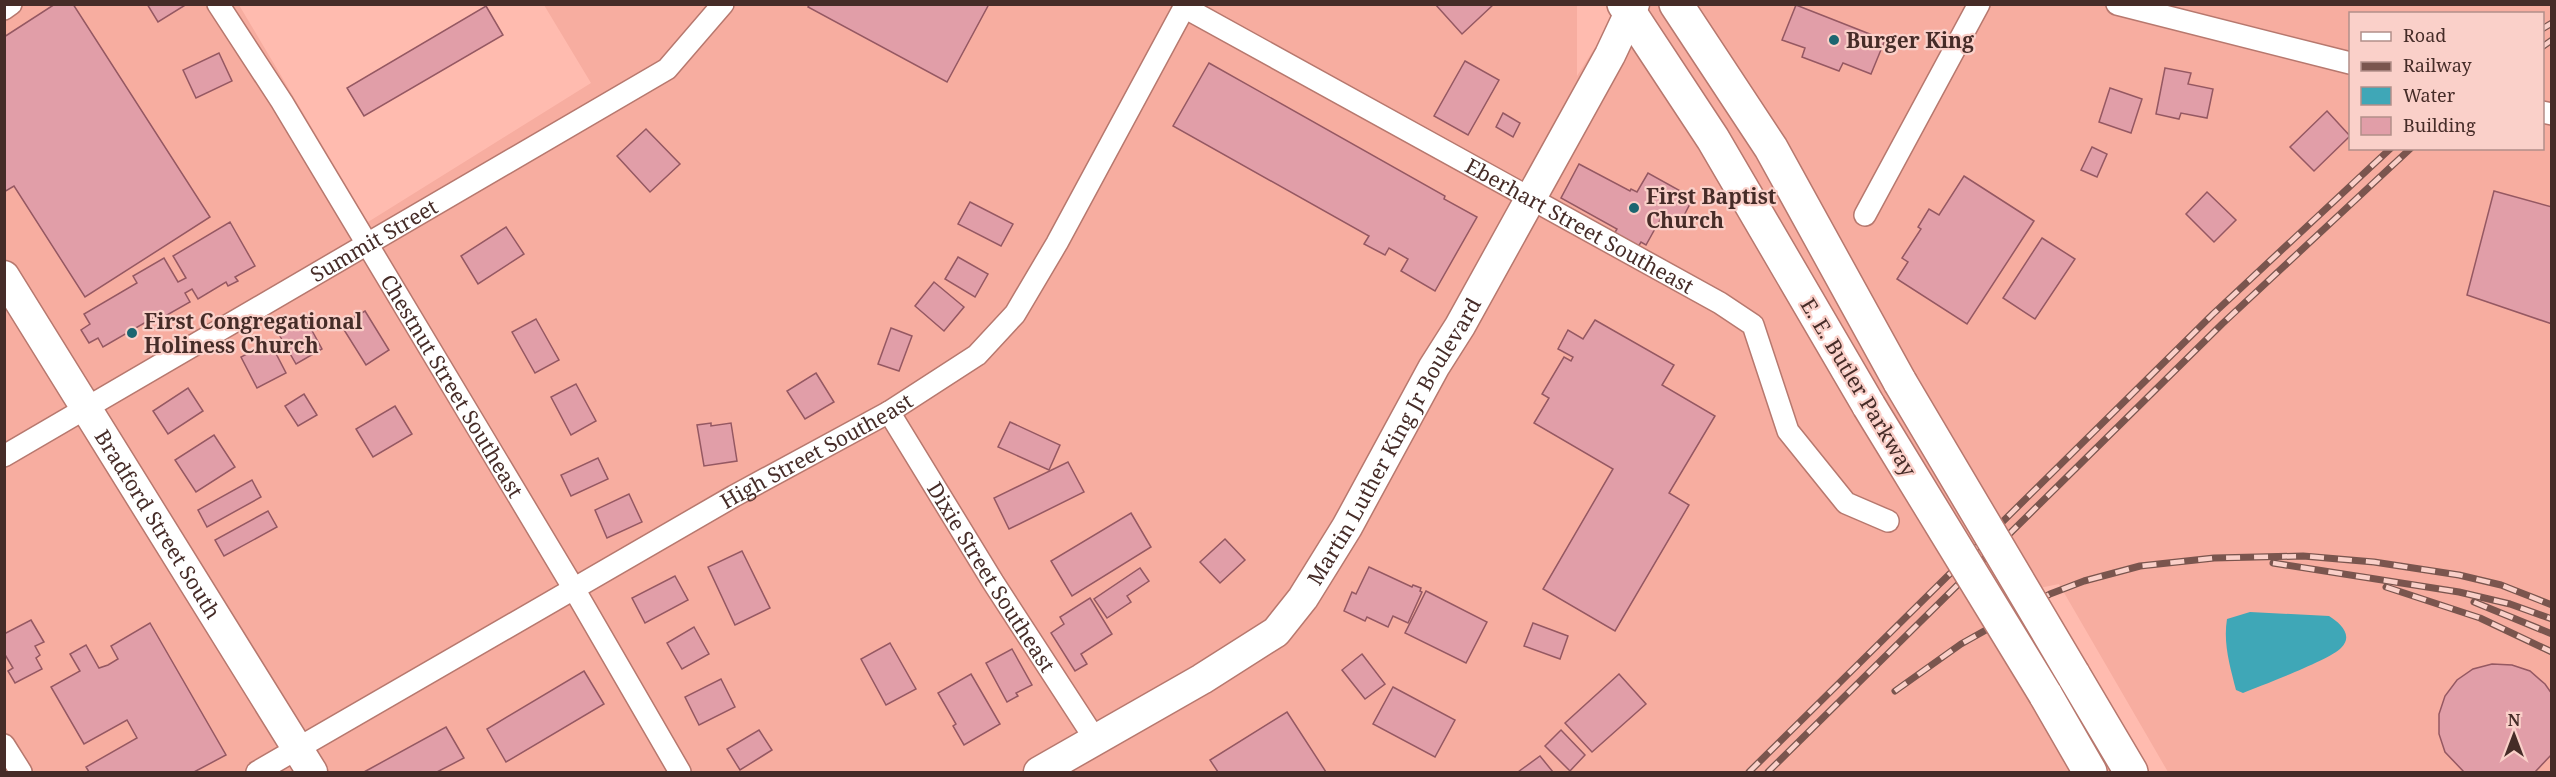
<svg xmlns="http://www.w3.org/2000/svg" width="2556" height="777" font-family="'Noto Serif',serif">
  <style>
    .built { fill: #f7ada0; fill-rule: evenodd }
    .water { fill: #3fa7b7 }
    .building { fill: #e19ea8; stroke: #955862; stroke-width: 1.5 }
    .lines { fill: none; stroke-linecap: round; stroke-linejoin: round }
    .street-casing { stroke: #b7786e; stroke-width: 24 }
    .secondary-casing { stroke: #b7786e; stroke-width: 33 }
    .highway-casing { stroke: #b7786e; stroke-width: 36 }
    .street { stroke: #fff; stroke-width: 21 }
    .secondary { stroke: #fff; stroke-width: 30 }
    .highway { stroke: #fff; stroke-width: 33 }
    .rail-casing { stroke: #7a554e; stroke-width: 7 }
    .rail { stroke: #fad0c9; stroke-width: 4.5; stroke-dasharray: 14; stroke-linecap: butt }
    .highway-bridge-casing { stroke: #b7786e; stroke-width: 36; stroke-linecap: butt }
    .highway-bridge { stroke: #fff; stroke-width: 33 }
    .poi-dot { fill: #1b6671; stroke: #fad0c9; stroke-width: 2 }
    .labels { text-anchor: middle; dominant-baseline: central; stroke-width: 4.5; stroke-linejoin: round; paint-order: stroke }
    .poi-label { font-size: 21px; font-weight: bold; fill: #462c28; stroke: #fad0c9; text-anchor: start }
    .street-label { font-size: 21px; fill: #462c28; stroke: #fad0c9 }
  </style>
  <rect width="100%" height="100%" fill="#ffbbaf"/>
  <path class="built" d="M5 5H239L368 222 591 83 544 5H1577V76L1622 5H2551V772H2168L2059 584 2014 593 2116 772H5ZM2350 14H2542V148H2350Z"/>
  <path class="water" d="M2250 612 2329 616C2340 623 2354 635 2341 648 2330 660 2262 685 2243 693L2236 690C2230 666 2223 644 2227 619Z"/>
  <g class="building">
    <path d="M55 4H73L210 217 85 297 14 186 4 192V37Z"/>
    <path d="M147 4H187L158 22Z"/>
    <path d="M810 4H989L947 82 808 7Z"/>
    <path d="M1435 4H1494L1462 34Z"/>
    <path d="M1796 5 1885 40 1871 74 1843 63 1839 71 1802 57 1805 48 1782 40Z"/>
    <path d="M486 6 503 35 364 116 347 88Z"/>
    <path d="M219 53 232 81 196 98 183 70Z"/>
    <path d="M1465 61 1499 80 1468 135 1434 116Z"/>
    <path d="M1209 63 1445 196 1444 199 1477 217 1435 291 1401 271 1408 259 1389 248 1385 255 1364 244 1369 236 1173 126Z"/>
    <path d="M2165 68 2191 73 2188 84 2213 89 2207 118 2181 113 2179 119 2156 114Z"/>
    <path d="M2110 88 2142 99 2131 133 2099 122Z"/>
    <path d="M2327 111 2350 136 2314 171 2290 147Z"/>
    <path d="M1503 113 1520 123 1513 137 1496 127Z"/>
    <path d="M646 129 680 164 650 192 617 156Z"/>
    <path d="M2092 147 2107 154 2097 177 2081 170Z"/>
    <path d="M1579 164 1630 191 1631 189 1637 192 1648 173 1693 198 1678 227 1661 218 1646 245 1641 242 1638 247 1614 234 1617 229 1561 198Z"/>
    <path d="M1964 176 2034 221 1967 324 1897 279 1908 262 1902 258 1921 229 1918 227 1929 209 1939 215Z"/>
    <path d="M2494 191 2552 207V324L2467 295Z"/>
    <path d="M2207 192 2236 220 2214 242 2186 214Z"/>
    <path d="M970 202 1013 224 1001 246 958 224Z"/>
    <path d="M230 222 255 266 235 277 238 281 228 286 226 282 198 299 192 289 185 293 190 302 160 319 158 315 103 347 98 338 89 343 81 330 90 324 84 314 137 283 133 276 164 258 178 282 186 278 173 256Z"/>
    <path d="M506 227 524 254 478 284 461 256Z"/>
    <path d="M2042 238 2075 259 2035 319 2003 298Z"/>
    <path d="M958 257 988 274 975 297 945 279Z"/>
    <path d="M934 282 964 307 944 331 915 306Z"/>
    <path d="M365 311 389 350 366 365 341 325Z"/>
    <path d="M304 316 322 349 296 364 277 331Z"/>
    <path d="M536 319 559 360 535 373 512 332Z"/>
    <path d="M1595 320 1674 365 1662 385 1715 416 1669 493 1689 505 1615 631 1543 589 1613 469 1534 423 1549 398 1542 394 1564 357 1571 361 1573 357 1558 349 1568 330 1583 339Z"/>
    <path d="M891 328 912 336 899 371 878 364Z"/>
    <path d="M270 342 286 373 257 388 241 357Z"/>
    <path d="M816 373 834 402 805 419 787 391Z"/>
    <path d="M576 384 596 421 571 435 551 397Z"/>
    <path d="M188 388 203 411 168 434 153 411Z"/>
    <path d="M304 394 317 415 298 426 285 406Z"/>
    <path d="M395 406 412 434 373 457 356 429Z"/>
    <path d="M1010 422 1060 445 1049 470 998 447Z"/>
    <path d="M711 423V426L731 423 737 461 704 466 697 425Z"/>
    <path d="M214 435 235 467 196 492 175 460Z"/>
    <path d="M598 458 608 479 571 496 561 475Z"/>
    <path d="M1068 462 1084 492 1009 529 994 498Z"/>
    <path d="M252 480 261 497 207 527 198 510Z"/>
    <path d="M629 494 642 522 607 538 595 510Z"/>
    <path d="M268 511 277 527 224 556 215 540Z"/>
    <path d="M1131 513 1151 547 1072 596 1051 561Z"/>
    <path d="M1225 539 1245 560 1220 583 1200 562Z"/>
    <path d="M742 551 770 608 735 625 708 567Z"/>
    <path d="M1369 567 1412 587 1413 585 1421 588 1420 591 1422 592 1408 623 1393 616 1388 627 1367 617 1365 621 1344 611 1352 592 1356 594Z"/>
    <path d="M1140 568 1149 581 1127 596 1131 602 1107 618 1094 599Z"/>
    <path d="M675 576 688 600 645 623 632 598Z"/>
    <path d="M1426 591 1487 622 1466 663 1405 633Z"/>
    <path d="M1090 598 1112 634 1081 654 1087 664 1075 671 1051 633 1064 624 1060 617Z"/>
    <path d="M31 620 44 642 35 646 40 655 36 658 42 669 15 683 8 671 13 668 4 653V634Z"/>
    <path d="M150 623 226 755 194 772H89L86 767 137 738 127 720 84 744 51 687 80 671 70 654 86 645 99 668 108 665 118 659 111 646Z"/>
    <path d="M1533 623 1568 636 1560 659 1524 646Z"/>
    <path d="M694 627 709 654 682 669 667 643Z"/>
    <path d="M890 643 916 689 886 705 861 659Z"/>
    <path d="M1012 649 1032 685 1016 693 1018 696 1007 702 986 663Z"/>
    <path d="M1362 654 1385 684 1365 699 1342 670Z"/>
    <path d="M2492 664 2512 665 2530 671 2545 684 2552 694V754L2535 772H2464L2445 752 2439 734V714L2445 696 2457 680 2473 669Z"/>
    <path d="M584 671 604 704 506 762 487 729Z"/>
    <path d="M971 674 1000 724 964 745 953 726 956 724 938 693Z"/>
    <path d="M1619 674 1646 704 1592 752 1565 723Z"/>
    <path d="M721 679 735 707 699 725 685 697Z"/>
    <path d="M1393 687 1455 720 1435 757 1373 724Z"/>
    <path d="M1287 712 1326 772H1218L1210 760Z"/>
    <path d="M446 727 464 758 437 772H364Z"/>
    <path d="M759 730 772 750 740 770 727 749Z"/>
    <path d="M1561 730 1585 755 1570 771 1545 746Z"/>
    <path d="M1540 756 1553 772H1518Z"/>
  </g>
  <g class="lines">
    <g class="street-casing">
      <g id="street">
        <path id="s1" d="M218 4 282 102 574 589 680 772"/>
        <path d="M2117 4 2350 63"/>
        <path id="s2" d="M1184 7 1720 303 1753 325 1788 431 1846 503 1888 521"/>
        <path d="M4 9 11 4"/>
        <path d="M2542 112 2552 114"/>
        <path d="M1865 215 1979 4"/>
        <path id="s3" d="M889 412 993 582 1095 739"/>
        <path id="s4" d="M4 456 667 69 723 4"/>
        <path d="M4 745 21 772"/>
        <path id="s5" d="M257 772 734 496 889 412 977 355 1015 314 1057 243 1186 4"/>
      </g>
    </g>
    <g class="secondary-casing">
      <g id="secondary">
        <path id="s6" d="M4 276 312 772"/>
        <path id="s7" d="M1039 772 1202 679 1276 632 1303 598 1347 527 1434 367 1460 326 1610 55 1634 4"/>
      </g>
    </g>
    <g class="highway-casing">
      <g id="highway">
        <path d="M1624 4 1713 139 1869 406"/>
        <path d="M1676 4 1771 148 1900 382"/>
        <path d="M2073 674 2131 772"/>
        <path d="M2045 694 2090 772"/>
      </g>
    </g>
    <use href="#street" class="street"/>
    <use href="#secondary" class="secondary"/>
    <use href="#highway" class="highway"/>
    <g class="rail-casing">
      <g id="rail">
        <path d="M2542 29 2552 23"/>
        <path d="M2542 47 2552 40"/>
        <path d="M2273 563 2459 592 2510 604 2552 619"/>
        <path d="M2386 587 2480 618 2552 652"/>
        <path d="M2474 602 2552 634"/>
        <path d="M1895 691 1961 644 2050 594 2084 581 2140 566 2214 558 2303 556 2374 562 2459 575 2501 585 2552 605"/>
        <path d="M1749 772 2213 314 2391 148"/>
        <path d="M1768 772 2222 324 2411 148"/>
      </g>
    </g>
    <use href="#rail" class="rail"/>
    <g class="highway-bridge-casing">
      <g id="highway-bridge">
        <path d="M1900 382 2073 674"/>
        <path d="M1869 406 2045 694"/>
      </g>
    </g>
    <use href="#highway-bridge" class="highway-bridge"/>
  </g>
  <g class="poi-dot">
    <circle cx="1834" cy="40" r="6"/>
    <circle cx="1634" cy="208" r="6"/>
    <circle cx="132" cy="333" r="6"/>
  </g>
  <g class="labels">
    <g class="poi-label">
      <text x="1846" y="40">Burger King</text>
      <text x="1646" y="196">First Baptist<tspan x="1646" dy="24">Church</tspan></text>
      <text x="144" y="321">First Congregational<tspan x="144" dy="24">Holiness Church</tspan></text>
    </g>
    <g class="street-label">
      <text stroke="none"><textPath href="#s2" startOffset="452">Eberhart Street Southeast</textPath></text>
      <text stroke="none"><textPath href="#s4" startOffset="428">Summit Street</textPath></text>
      <text stroke="none"><textPath href="#s1" startOffset="448">Chestnut Street Southeast</textPath></text>
      <text transform="translate(1859 387) rotate(59)">E. E. Butler Parkway</text>
      <text stroke="none"><textPath href="#s7" startOffset="500">Martin Luther King Jr Boulevard</textPath></text>
      <text stroke="none"><textPath href="#s5" startOffset="645">High Street Southeast</textPath></text>
      <text stroke="none"><textPath href="#s6" startOffset="292">Bradford Street South</textPath></text>
      <text stroke="none"><textPath href="#s3" startOffset="194">Dixie Street Southeast</textPath></text>
    </g>
  </g>
  <rect width="2556" height="777" fill="none" stroke="#462c28" stroke-width="12"/>
  <rect x="2349" y="12" width="195" height="138" fill="#fad0c9" stroke="#b28e89" stroke-width="1.5"/>
  <rect x="2361" y="32" width="30" height="9" fill="#ffffff" stroke="#b28e89" stroke-width="1.5"/>
  <text x="2403" y="42" font-size="18" fill="#462c28">Road</text>
  <rect x="2361" y="62" width="30" height="9" fill="#7a554e" stroke="#b28e89" stroke-width="1.5"/>
  <text x="2403" y="72" font-size="18" fill="#462c28">Railway</text>
  <rect x="2361" y="87" width="30" height="18" fill="#3fa7b7" stroke="#b28e89" stroke-width="1.5"/>
  <text x="2403" y="102" font-size="18" fill="#462c28">Water</text>
  <rect x="2361" y="117" width="30" height="18" fill="#e19ea8" stroke="#b28e89" stroke-width="1.5"/>
  <text x="2403" y="132" font-size="18" fill="#462c28">Building</text>
  <g transform="translate(2514 735)" stroke="#fad0c9" stroke-width="4.5" paint-order="stroke">
  <path d="M0-4.5L10 22L0 15L-10 22Z" fill="#462c28"/>
  <text y="-9" font-size="16" font-weight="bold" text-anchor="middle" fill="#462c28">N</text>
  </g>
</svg>
